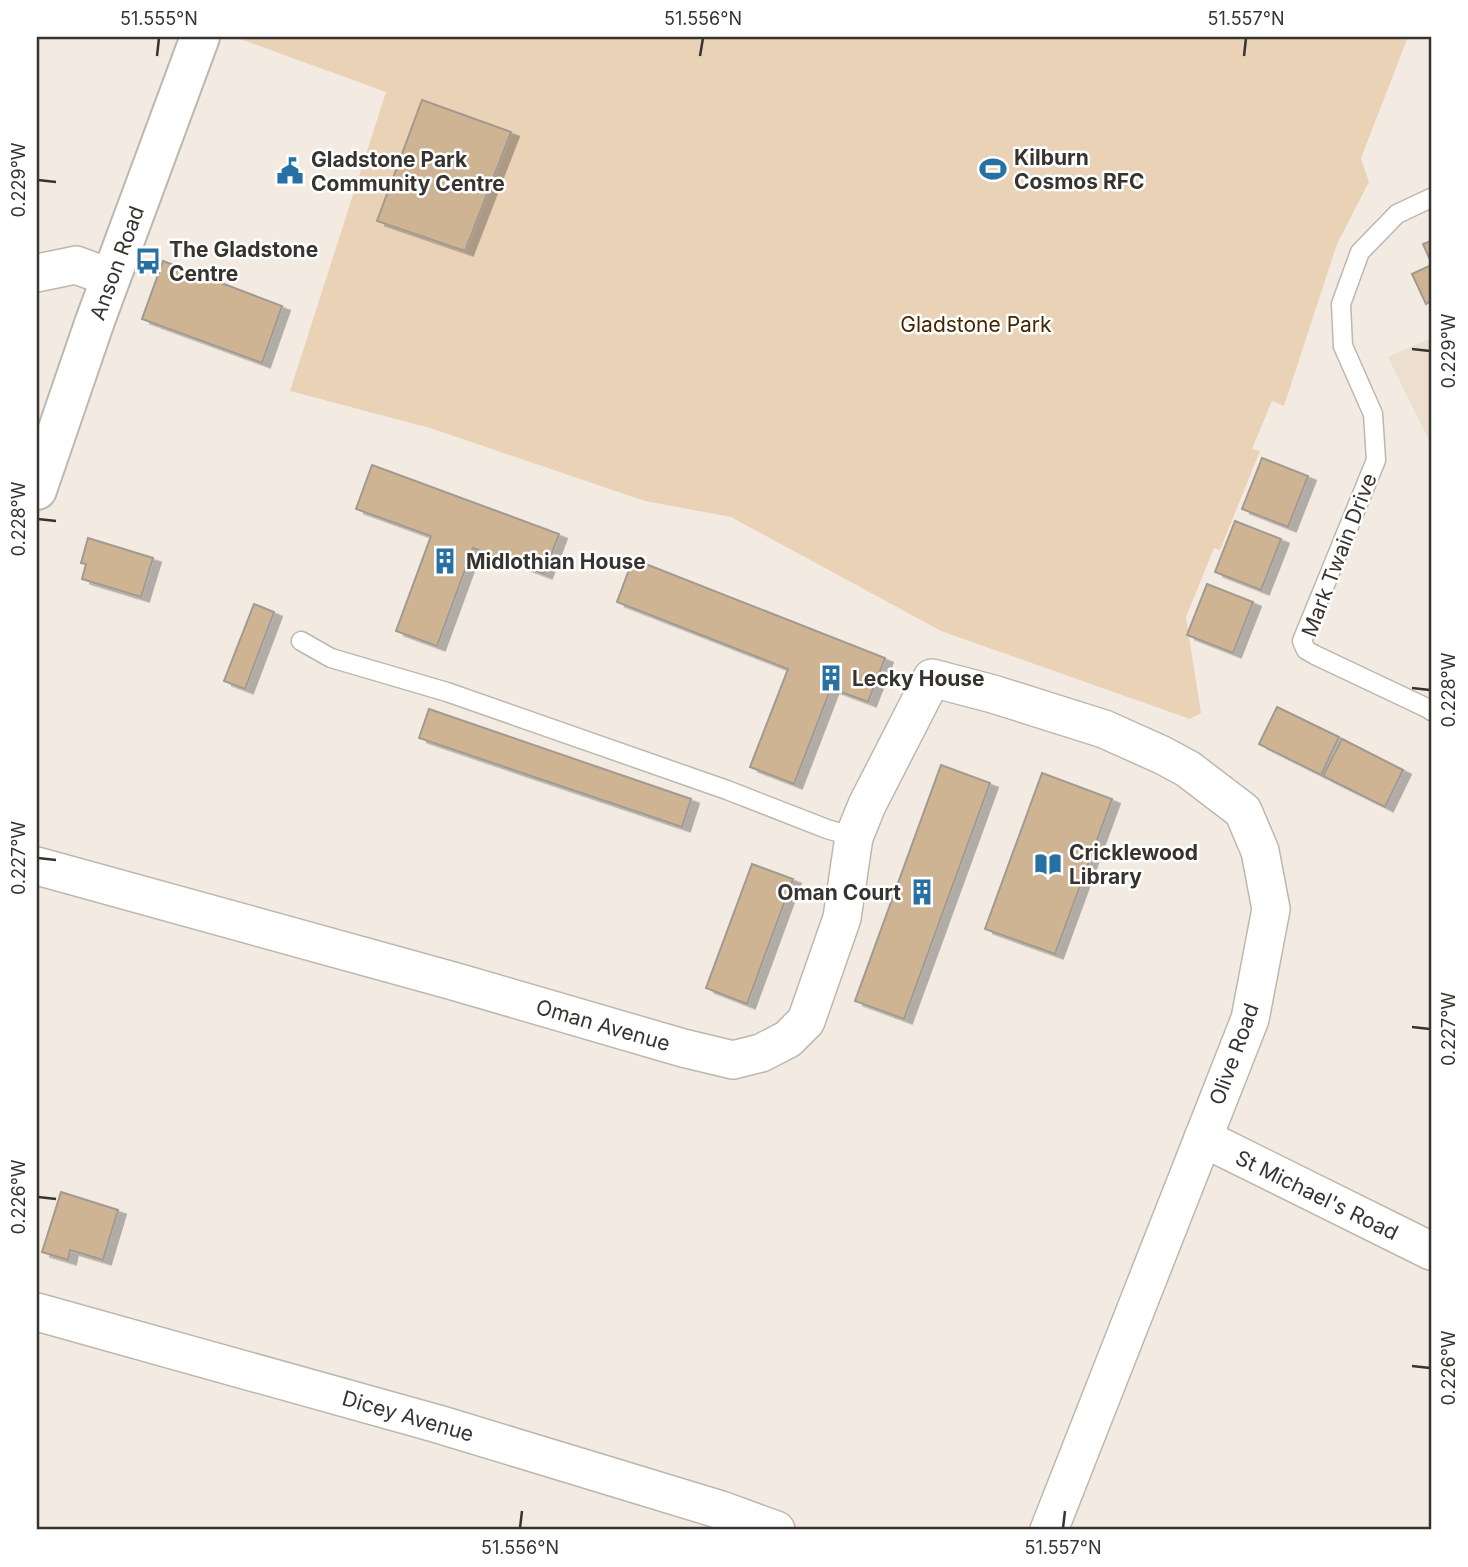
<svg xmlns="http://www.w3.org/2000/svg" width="1468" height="1567" font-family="Inter,sans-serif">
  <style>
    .built { fill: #eddfd0 }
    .green { fill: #ead2b7 }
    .building { fill: #cfb494; stroke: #a19a91; stroke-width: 2; filter: url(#shadow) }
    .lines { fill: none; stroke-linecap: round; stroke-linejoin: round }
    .service-casing { stroke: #beb7ae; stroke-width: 21 }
    .minor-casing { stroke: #beb7ae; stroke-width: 40 }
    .tertiary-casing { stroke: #beb7ae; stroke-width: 42 }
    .service { stroke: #fff; stroke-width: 18 }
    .minor { stroke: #fff; stroke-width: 37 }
    .tertiary { stroke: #fff; stroke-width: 38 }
    .ticks { fill: none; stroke: #373430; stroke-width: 2.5 }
    .labels { text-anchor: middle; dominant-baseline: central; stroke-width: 5; stroke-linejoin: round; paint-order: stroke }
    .poi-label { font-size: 21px; font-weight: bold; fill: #373430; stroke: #fff; text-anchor: start }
    .street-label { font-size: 21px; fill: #373430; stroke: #fff }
    .park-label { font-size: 21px; fill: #432700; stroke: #fff }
    .neatline { fill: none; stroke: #373430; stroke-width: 2.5 }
    .ticks-label { font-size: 18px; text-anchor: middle; fill: #373430 }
  </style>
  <defs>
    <filter id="shadow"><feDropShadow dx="8" dy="4.5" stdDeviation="0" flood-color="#0004"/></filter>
  </defs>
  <rect width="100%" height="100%" fill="#f3ebe2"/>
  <path class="built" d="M1431 338V445L1388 357Z"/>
  <path class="green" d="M241 37H1408L1361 158 1369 182 1337 244 1284 406 1272 401 1252 449 1260 451 1220 550 1214 548 1186 617 1201 713 1190 719 941 631 731 517 645 501 430 428 290 391 386 92 240 39Z"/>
  <g class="building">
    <path d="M422 100 511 132 465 251 377 221Z"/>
    <path d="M1431 241V262L1423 244Z"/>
    <path d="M163 261 282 306 262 363 142 319Z"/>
    <path d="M1431 265V301L1426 304 1412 274Z"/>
    <path d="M1262 458 1308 476 1288 527 1242 509Z"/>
    <path d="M372 465 559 534 544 574 473 548 437 646 396 631 431 536 356 509Z"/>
    <path d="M1235 521 1281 539 1261 590 1215 572Z"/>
    <path d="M88 538 153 558 141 597 82 579 86 564 81 563Z"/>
    <path d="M633 559 885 658 868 702 831 688 794 784 750 767 788 669 617 602Z"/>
    <path d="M1207 584 1253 602 1233 653 1187 635Z"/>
    <path d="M254 604 274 612 245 689 224 681Z"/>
    <path d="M1277 707 1339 737 1321 775 1259 744Z"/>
    <path d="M429 709 691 799 682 827 419 738Z"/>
    <path d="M1342 739 1403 770 1385 807 1323 776Z"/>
    <path d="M941 765 990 783 904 1019 855 1001Z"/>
    <path d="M1042 773 1112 799 1055 954 985 929Z"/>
    <path d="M752 864 793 879 747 1004 706 988Z"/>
    <path d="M61 1192 118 1210 103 1260 70 1250 68 1260 42 1252Z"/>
  </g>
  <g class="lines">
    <g class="service-casing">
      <g id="service">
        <path d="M1431 198 1397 214 1360 252 1341 304 1343 346 1373 414 1376 460 1302 641 1306 650 1315 655 1429 709 1431 711"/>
        <path d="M301 641 331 658 447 692 727 790 827 829 854 837"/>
      </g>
    </g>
    <g class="minor-casing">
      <g id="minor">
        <path d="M37 273 76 265 111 278"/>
        <path d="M37 866 453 981 683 1048 733 1060 761 1053 788 1039 806 1021 842 918 854 837 867 805 932 678 993 694 1104 729 1162 755 1188 769 1243 811 1260 851 1271 909 1250 1019 1049 1530"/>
        <path d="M1203 1138 1431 1251"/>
        <path d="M37 1312 438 1424 721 1510 776 1530"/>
      </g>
    </g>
    <g class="tertiary-casing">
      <path id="tertiary" d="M37 490 95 321 200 37"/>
    </g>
    <use href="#service" class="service"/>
    <use href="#minor" class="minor"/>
    <use href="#tertiary" class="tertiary"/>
  </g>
  <path class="ticks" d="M157 56 159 38M700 56 703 38M1244 56 1246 38M38 180 56 182M1412 349 1430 351M38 519 56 521M1412 688 1430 690M38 858 56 860M1412 1027 1430 1029M38 1197 56 1199M1412 1366 1430 1368M520 1528 522 1511M1063 1528 1065 1511"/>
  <defs>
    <g id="stadium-bare" transform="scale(2.1)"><path d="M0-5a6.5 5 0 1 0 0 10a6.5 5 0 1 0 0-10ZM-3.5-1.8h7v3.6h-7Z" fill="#2670a3" stroke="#fff" stroke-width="2.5" paint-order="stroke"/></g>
    <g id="civic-bare" transform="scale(2.1)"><path d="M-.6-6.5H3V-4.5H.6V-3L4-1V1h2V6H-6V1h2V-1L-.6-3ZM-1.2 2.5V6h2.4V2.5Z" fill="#2670a3" stroke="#fff" stroke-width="2.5" paint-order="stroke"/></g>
    <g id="bus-bare" transform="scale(2.1)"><path d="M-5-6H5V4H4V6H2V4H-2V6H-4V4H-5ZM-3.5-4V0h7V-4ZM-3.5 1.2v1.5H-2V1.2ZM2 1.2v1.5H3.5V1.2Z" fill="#2670a3" stroke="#fff" stroke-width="2.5" paint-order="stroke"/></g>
    <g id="building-bare" transform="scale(2.1)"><path d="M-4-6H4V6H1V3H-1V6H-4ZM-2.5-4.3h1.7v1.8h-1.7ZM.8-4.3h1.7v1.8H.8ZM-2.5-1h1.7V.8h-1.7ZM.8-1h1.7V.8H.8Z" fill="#2670a3" stroke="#fff" stroke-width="2.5" paint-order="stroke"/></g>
    <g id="library-bare" transform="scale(2.1)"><path d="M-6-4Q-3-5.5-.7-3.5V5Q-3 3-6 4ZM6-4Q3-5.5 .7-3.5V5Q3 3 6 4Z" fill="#2670a3" stroke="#fff" stroke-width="2.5" paint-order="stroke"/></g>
  </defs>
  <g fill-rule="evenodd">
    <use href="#stadium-bare" x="993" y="169"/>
    <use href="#civic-bare" x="290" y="171"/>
    <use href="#bus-bare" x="148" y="261"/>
    <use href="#building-bare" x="445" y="561"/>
    <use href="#building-bare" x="831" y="678"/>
    <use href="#library-bare" x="1048" y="864"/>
    <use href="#building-bare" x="922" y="892"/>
  </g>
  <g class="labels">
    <g class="poi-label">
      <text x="1014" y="157">Kilburn<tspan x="1014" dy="24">Cosmos RFC</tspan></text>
      <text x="311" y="159">Gladstone Park<tspan x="311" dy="24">Community Centre</tspan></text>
      <text x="169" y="249">The Gladstone<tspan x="169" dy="24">Centre</tspan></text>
      <text x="466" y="561">Midlothian House</text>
      <text x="852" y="678">Lecky House</text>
      <text x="1069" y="852">Cricklewood<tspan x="1069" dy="24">Library</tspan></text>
      <text x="901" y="892" text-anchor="end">Oman Court</text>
    </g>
    <g class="street-label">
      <text transform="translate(117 263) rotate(-70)">Anson Road</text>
      <text transform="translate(1339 555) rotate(-69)">Mark Twain Drive</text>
      <text transform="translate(603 1025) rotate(16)">Oman Avenue</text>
      <text transform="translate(1234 1054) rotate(-70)">Olive Road</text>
      <text transform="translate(1317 1195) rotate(26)">St Michael's Road</text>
      <text transform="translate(408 1416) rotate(16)">Dicey Avenue</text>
    </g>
    <g class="park-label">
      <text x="976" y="324">Gladstone Park</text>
    </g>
  </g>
  <rect width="1468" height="1567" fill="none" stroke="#ffffff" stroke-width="77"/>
  <rect x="38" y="38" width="1392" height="1490" class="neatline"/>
  <g class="ticks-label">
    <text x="159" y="25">51.555°N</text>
    <text x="703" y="25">51.556°N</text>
    <text x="1246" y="25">51.557°N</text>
    <text transform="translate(19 180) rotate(-90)" y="6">0.229°W</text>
    <text transform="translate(1449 351) rotate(-90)" y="6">0.229°W</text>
    <text transform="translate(19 519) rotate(-90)" y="6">0.228°W</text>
    <text transform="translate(1449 690) rotate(-90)" y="6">0.228°W</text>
    <text transform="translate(19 858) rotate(-90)" y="6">0.227°W</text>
    <text transform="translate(1449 1029) rotate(-90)" y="6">0.227°W</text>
    <text transform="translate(19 1197) rotate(-90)" y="6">0.226°W</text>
    <text transform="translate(1449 1368) rotate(-90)" y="6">0.226°W</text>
    <text x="520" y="1554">51.556°N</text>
    <text x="1063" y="1554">51.557°N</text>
  </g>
</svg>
